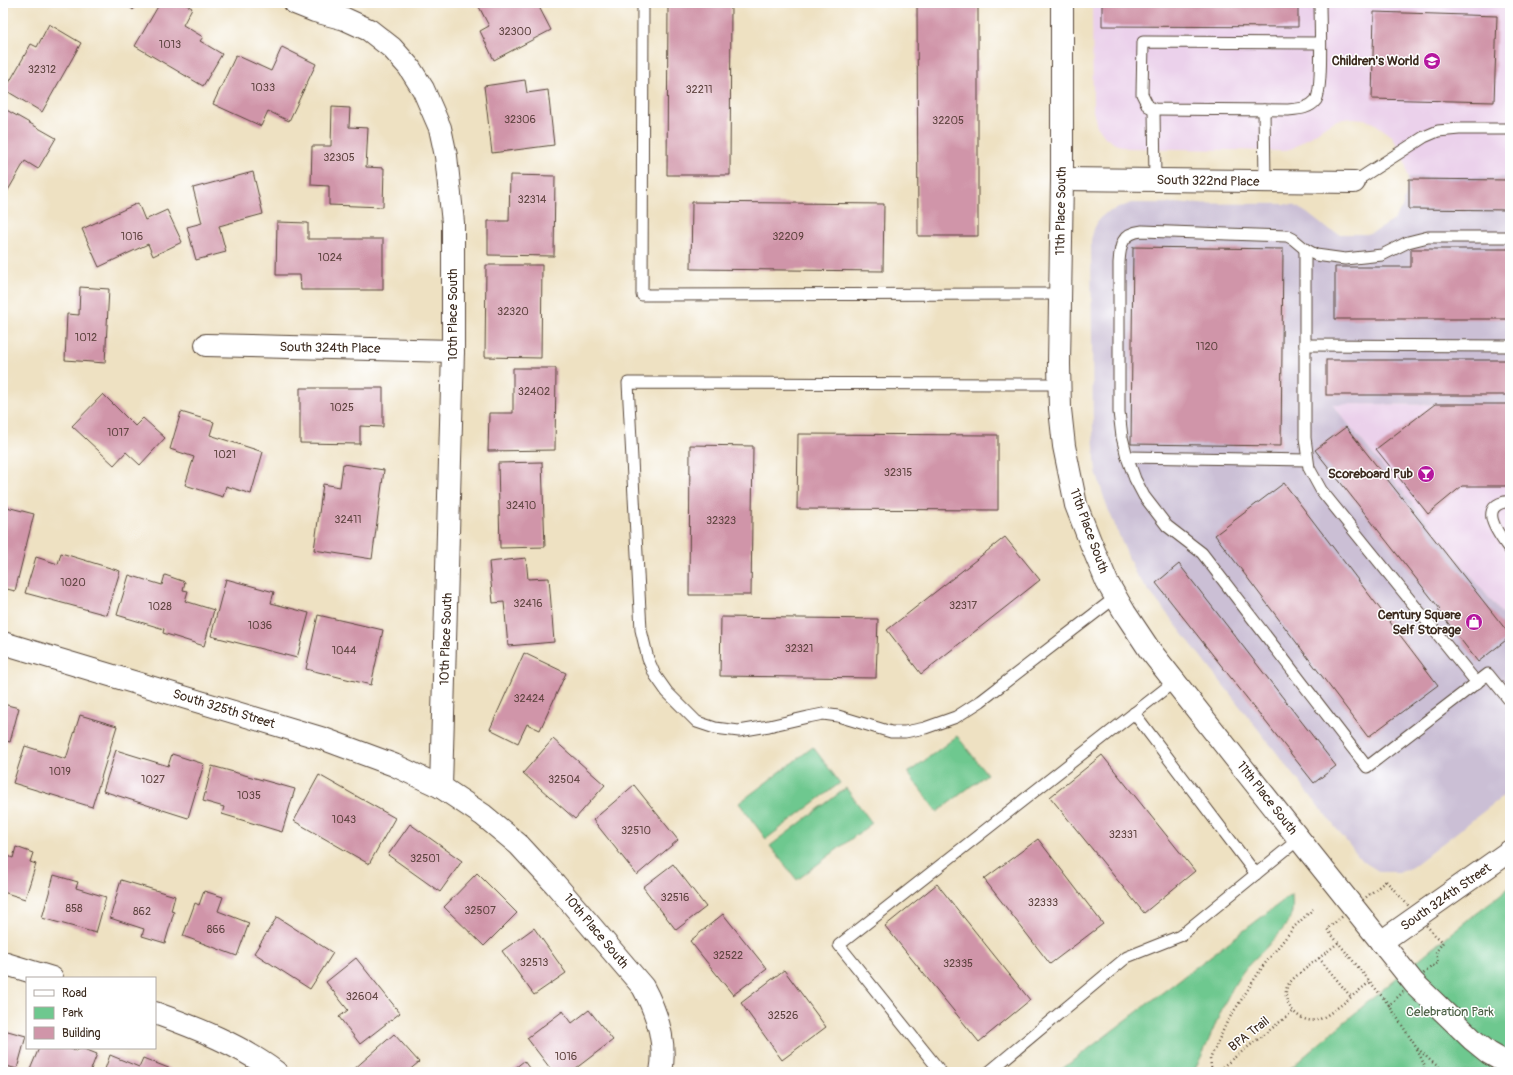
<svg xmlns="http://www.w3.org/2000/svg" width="1513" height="1075" font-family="Pangolin,sans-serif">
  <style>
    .built { fill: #ebd1eb }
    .industrial { fill: #cbbfd5 }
    .green { fill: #6ec88f; stroke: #547956 }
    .building { fill: #d095a9 }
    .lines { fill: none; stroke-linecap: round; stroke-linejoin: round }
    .service-casing { stroke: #564537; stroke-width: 13 }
    .minor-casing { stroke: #564537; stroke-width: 24 }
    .tertiary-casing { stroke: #564537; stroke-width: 24 }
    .path { stroke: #564537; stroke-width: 2.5; stroke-dasharray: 1 3; stroke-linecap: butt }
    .service { stroke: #fff; stroke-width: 11 }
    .minor { stroke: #fff; stroke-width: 22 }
    .tertiary { stroke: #fff; stroke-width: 22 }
    .labels { text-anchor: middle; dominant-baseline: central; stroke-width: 3; stroke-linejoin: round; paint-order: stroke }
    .number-label { font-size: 11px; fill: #604541 }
    .poi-label { font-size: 13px; font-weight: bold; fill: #3b2a1e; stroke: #fff; text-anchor: end }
    .street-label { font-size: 13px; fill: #3b2a1e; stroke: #fff }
    .park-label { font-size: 13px; fill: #4d6146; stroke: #fff }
  </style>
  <rect width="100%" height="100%" fill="#fff"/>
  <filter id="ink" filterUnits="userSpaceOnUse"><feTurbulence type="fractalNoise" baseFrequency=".025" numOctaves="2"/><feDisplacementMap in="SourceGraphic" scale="8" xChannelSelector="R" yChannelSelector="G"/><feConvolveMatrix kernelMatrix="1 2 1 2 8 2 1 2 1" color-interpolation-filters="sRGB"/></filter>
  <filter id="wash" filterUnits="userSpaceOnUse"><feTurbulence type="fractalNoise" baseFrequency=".012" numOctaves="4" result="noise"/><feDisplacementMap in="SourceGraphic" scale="16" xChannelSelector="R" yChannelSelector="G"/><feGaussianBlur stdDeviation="0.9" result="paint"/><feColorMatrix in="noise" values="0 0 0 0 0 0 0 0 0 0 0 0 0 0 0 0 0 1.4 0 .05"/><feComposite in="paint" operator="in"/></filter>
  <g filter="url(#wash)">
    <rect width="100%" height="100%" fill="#eee1c2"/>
    <g class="built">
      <path d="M1092 3H1510V177H1408L1404 156 1392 136 1374 123 1364 119 1353 118 1337 120 1327 125 1293 148 1282 151 1127 148 1115 144 1105 137 1097 126 1093 111Z"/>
      <path d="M1332 404 1510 405V624Z"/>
    </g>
    <path class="industrial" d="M1408 177H1510V405L1332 404 1510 624V791L1412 867 1401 872H1380L1361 860 1135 573 1106 504 1096 472 1093 433 1091 240 1094 229 1099 219 1106 213 1131 203 1285 204 1294 205 1307 213 1326 228 1340 234H1367L1378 230 1393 221 1402 208 1406 195Z"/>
    <g class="green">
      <path d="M957 736 987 774 937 812 908 773Z"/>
      <path d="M813 747 840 783 766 839 739 803Z"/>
      <path d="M846 788 872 823 797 880 770 846Z"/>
      <path d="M1510 887V1072H1286C1360 1009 1433 945 1510 887Z"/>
      <path d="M1292 894C1292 899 1293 906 1292 912 1286 934 1255 955 1242 973 1220 1004 1212 1040 1193 1072H1058Z"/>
    </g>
    <g id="blocks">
      <g class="building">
        <path d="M125 3H140L133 10Z"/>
        <path d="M160 3H183L192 8 183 25 203 37 200 41 222 54 203 86 135 46Z"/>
        <path d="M477 3H537L551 30 494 60 480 31 489 26Z"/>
        <path d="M668 3H731L730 175H667Z"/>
        <path d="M917 3H978V236H918Z"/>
        <path d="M1102 3H1298V27L1102 26Z"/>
        <path d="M1374 12 1497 16 1494 102 1372 99Z"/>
        <path d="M49 24 81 43 42 112 5 90 31 44 37 47Z"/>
        <path d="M282 47 316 64 289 121 268 111 261 126 213 104 236 55 271 71Z"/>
        <path d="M525 80 527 93 548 90 554 145 492 153 484 86Z"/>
        <path d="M332 107 350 108 349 127 368 128 366 167 384 168 383 207 329 205V186L311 185 312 146H331Z"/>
        <path d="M3 108 56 138 38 169 25 161 3 199Z"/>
        <path d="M253 172 263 214 219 226 226 252 196 260 187 227 202 223 193 188Z"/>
        <path d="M510 175 555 176 554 256 488 255V221H509Z"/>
        <path d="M1409 179 1510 180V210L1409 209Z"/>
        <path d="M692 202 884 204 883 271 691 269Z"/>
        <path d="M138 203 145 220 167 210 182 242 153 256 148 244 99 267 82 229Z"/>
        <path d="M277 222 308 223V239H383V290H301L300 275H276Z"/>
        <path d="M1133 247 1283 249 1281 446 1131 444Z"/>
        <path d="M1411 249H1510V319H1335V267H1411Z"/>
        <path d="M486 265H542L541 358 485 357Z"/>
        <path d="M80 287 109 289 105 363 65 360 67 314 79 315Z"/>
        <rect x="1326" y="360" width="184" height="35"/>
        <path d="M513 368H556L555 450 488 451 489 413H513Z"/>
        <path d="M300 388H383V427L360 426V444L300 443Z"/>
        <path d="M103 394 135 426 143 418 165 438 140 465 126 452 114 465 72 426Z"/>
        <path d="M1435 404H1510V486H1462L1428 514 1376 449Z"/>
        <path d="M181 412 214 422 210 435 263 452 251 494 226 486 223 497 185 485 194 457 170 449Z"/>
        <path d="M1346 427 1510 635V637L1478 662 1438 610 1440 609 1315 450Z"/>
        <path d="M798 434 998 435V510L797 509Z"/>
        <path d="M690 445 753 446 751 595H689Z"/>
        <path d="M542 462 545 547 500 548 498 463Z"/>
        <path d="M343 464 384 470 372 559 314 550 323 484 340 487Z"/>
        <path d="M1284 483 1438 685 1368 737 1215 535Z"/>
        <path d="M3 506 34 514 15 591 3 588Z"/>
        <path d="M1005 537 1040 580 921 674 887 630Z"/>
        <path d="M61 553 120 571 107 615 25 593 36 557 58 564Z"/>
        <path d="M526 558 528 579 549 578 554 642 508 646 504 602 493 603 489 562Z"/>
        <path d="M1179 564 1336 766 1314 783 1156 583Z"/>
        <path d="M129 575 162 585 165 575 185 582 183 590 188 591 185 601 214 610 204 646 163 633 164 629 117 615Z"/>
        <path d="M226 579 274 592 271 603 309 613 297 658 211 636Z"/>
        <path d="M318 615 383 630 371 685 306 669Z"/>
        <path d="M721 617 878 619 876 678 720 676Z"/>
        <path d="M524 653 566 673 540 730 527 724 518 743 490 729Z"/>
        <path d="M3 704 19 708 10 742 3 740Z"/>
        <path d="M80 715 117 726 92 807 13 783 25 746 66 759Z"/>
        <path d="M553 739 605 785 575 819 523 773Z"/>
        <path d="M116 750 168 766 172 754 204 764 188 818 103 791Z"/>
        <path d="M1102 755 1195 871 1144 913 1050 797Z"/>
        <path d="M212 766 295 789 282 832 222 814 224 807 203 801Z"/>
        <path d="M319 775 395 818 369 864 294 821Z"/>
        <path d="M634 785 678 840 637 875 593 820Z"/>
        <path d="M410 824 462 861 440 892 388 855Z"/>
        <path d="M1038 839 1103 924 1050 964 984 879Z"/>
        <path d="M16 847 33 853 30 862 36 864 25 899 3 892V854L13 858Z"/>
        <path d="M673 864 706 907 676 930 643 887Z"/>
        <path d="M477 873 517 913 484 946 444 907Z"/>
        <path d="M54 875 78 882 76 888 106 897 96 933 42 918Z"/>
        <path d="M121 880 175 896 171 911 174 912 165 943 142 936 144 929 110 918Z"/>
        <path d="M937 884 1030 1000 979 1042 885 926Z"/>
        <path d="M204 891 223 897 218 911 249 923 237 956 183 936 195 903 199 905Z"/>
        <path d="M723 914 767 969 733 995 690 941Z"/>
        <path d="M277 917 333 953 310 989 254 953Z"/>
        <path d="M534 928 566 973 534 995 502 951Z"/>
        <path d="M356 958 400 1013 360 1044 339 1017 348 1010 326 982Z"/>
        <path d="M784 970 826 1027 782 1060 741 1003Z"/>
        <path d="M589 1010 613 1040 571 1072H553L527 1038 563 1011 572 1023Z"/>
        <path d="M3 1025H5L4 1030 26 1036 17 1069 3 1065Z"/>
        <path d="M394 1034 419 1062 407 1072H355L353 1070Z"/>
        <path d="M39 1048H70L77 1051 78 1048H82L97 1054 90 1072H29Z"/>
        <path d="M110 1055 139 1067 143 1058 171 1069 169 1072H104Z"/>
        <path d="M524 1061 532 1072H510Z"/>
      </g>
    </g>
  </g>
  <g filter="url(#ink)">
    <use href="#blocks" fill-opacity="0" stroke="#564537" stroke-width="1"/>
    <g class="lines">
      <g class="service-casing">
        <g id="service">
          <path d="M643 3 642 295 1060 294"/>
          <path d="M1320 3C1320 20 1323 89 1316 100 1309 109 1298 109 1287 110L1154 109 1148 106 1142 94 1143 42 1320 43"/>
          <path d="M1154 109 1155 180"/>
          <path d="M1264 110 1265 182"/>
          <path d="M1354 182 1424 137 1438 131 1459 129H1510"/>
          <path d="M1510 237H1428L1408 242 1382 255 1345 259 1316 255 1305 249 1293 239 1287 236 1142 231C1122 233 1120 245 1119 263V412L1122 437 1127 457 1135 479 1144 496 1167 526 1202 553 1367 767 1488 674 1510 701"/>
          <path d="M1305 249V438L1309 468 1321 490 1477 683"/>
          <path d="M1305 345 1510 346"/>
          <path d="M1060 384 628 383 641 630 648 659 655 675 667 692 697 722 715 728 739 731 769 726 808 717 823 714 838 716 891 732H905L925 728 956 717 981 701 1116 597"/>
          <path d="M1127 457 1307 460"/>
          <path d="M1510 501C1475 505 1499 535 1510 550"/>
          <path d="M1134 713 1256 874"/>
          <path d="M941 1072 839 945 1175 681"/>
          <path d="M989 1072 1127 957 1180 936 1299 839"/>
        </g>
      </g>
      <g class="minor-casing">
        <g id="minor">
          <path d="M295 3 315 11 345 19 369 30 392 48 409 67 423 89 440 128 446 156 453 223V351L441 787 483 815 519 845 555 884 643 987C657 1013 667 1042 661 1072"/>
          <path d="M1062 179 1354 182"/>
          <path d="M206 345 453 351"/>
          <path d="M3 643 324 739 394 765 441 787"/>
          <path d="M3 963 52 978"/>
          <path d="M155 1013C197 1028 240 1045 276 1072"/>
        </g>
      </g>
      <g class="tertiary-casing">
        <g id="tertiary">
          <path d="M1062 3V179L1059 364 1060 409 1064 446 1076 505 1090 541 1107 582 1125 613 1149 649 1299 839 1414 983 1473 1040 1489 1053 1510 1065"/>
          <path d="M1381 942 1510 851"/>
        </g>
      </g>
      <g class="path">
        <path d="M1386 881 1435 935 1443 942 1436 952 1438 963 1431 967 1389 1005 1327 929Z"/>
        <path d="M1338 943 1295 977C1292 980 1289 983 1287 987 1281 1004 1300 1024 1317 1020 1329 1017 1359 990 1370 982"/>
        <path d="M1319 958 1351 997"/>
        <path d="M1389 1005 1416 1047 1432 1062 1446 1072"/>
        <path d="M1417 1050 1424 1064V1072"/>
        <path d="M1212 1072 1210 1059 1227 1022 1263 966 1295 926 1313 909"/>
        <path d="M1216 1072 1294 1011"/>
      </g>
      <use href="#service" class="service"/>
      <use href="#minor" class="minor"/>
      <use href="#tertiary" class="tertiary"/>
    </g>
  </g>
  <defs>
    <g id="school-disc" transform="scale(0.9)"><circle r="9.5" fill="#b5179e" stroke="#fff"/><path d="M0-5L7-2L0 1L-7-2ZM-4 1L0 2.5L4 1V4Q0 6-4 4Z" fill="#fff"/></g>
    <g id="bar-disc" transform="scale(0.9)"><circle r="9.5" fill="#b5179e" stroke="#fff"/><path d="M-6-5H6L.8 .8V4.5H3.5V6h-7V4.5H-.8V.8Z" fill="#fff"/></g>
    <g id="shop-disc" transform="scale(0.9)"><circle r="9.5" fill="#b5179e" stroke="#fff"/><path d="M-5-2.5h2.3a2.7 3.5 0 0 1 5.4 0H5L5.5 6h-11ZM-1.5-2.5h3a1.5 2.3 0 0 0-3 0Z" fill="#fff"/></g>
  </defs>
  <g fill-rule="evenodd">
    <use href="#school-disc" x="1432" y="61"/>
    <use href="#bar-disc" x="1426" y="474"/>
    <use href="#shop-disc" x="1474" y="622"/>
  </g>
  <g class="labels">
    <g class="number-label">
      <text x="515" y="31">32300</text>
      <text x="170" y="44">1013</text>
      <text x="42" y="69">32312</text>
      <text x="263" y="87">1033</text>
      <text x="699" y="89">32211</text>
      <text x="520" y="119">32306</text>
      <text x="948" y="120">32205</text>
      <text x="339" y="157">32305</text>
      <text x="532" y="199">32314</text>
      <text x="132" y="236">1016</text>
      <text x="788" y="236">32209</text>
      <text x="330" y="257">1024</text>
      <text x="513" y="311">32320</text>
      <text x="86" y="337">1012</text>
      <text x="1207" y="346">1120</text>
      <text x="534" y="391">32402</text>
      <text x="342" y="407">1025</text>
      <text x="118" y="432">1017</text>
      <text x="225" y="454">1021</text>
      <text x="898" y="472">32315</text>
      <text x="521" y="505">32410</text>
      <text x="348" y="519">32411</text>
      <text x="721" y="520">32323</text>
      <text x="73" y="582">1020</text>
      <text x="528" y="603">32416</text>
      <text x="963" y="605">32317</text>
      <text x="160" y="606">1028</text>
      <text x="260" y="625">1036</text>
      <text x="799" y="648">32321</text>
      <text x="344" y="650">1044</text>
      <text x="529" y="698">32424</text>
      <text x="60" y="771">1019</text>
      <text x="153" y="779">1027</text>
      <text x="564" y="779">32504</text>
      <text x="249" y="795">1035</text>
      <text x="344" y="819">1043</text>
      <text x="636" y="830">32510</text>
      <text x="1123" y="834">32331</text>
      <text x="425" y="858">32501</text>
      <text x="675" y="897">32516</text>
      <text x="1043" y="902">32333</text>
      <text x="74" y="908">858</text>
      <text x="480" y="910">32507</text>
      <text x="142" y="911">862</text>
      <text x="216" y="929">866</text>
      <text x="728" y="955">32522</text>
      <text x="534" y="962">32513</text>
      <text x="958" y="963">32335</text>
      <text x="362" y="996">32604</text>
      <text x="783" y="1015">32526</text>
      <text x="566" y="1056">1016</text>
    </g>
    <g class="poi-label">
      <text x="1419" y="61">Children's World</text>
      <text x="1413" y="474">Scoreboard Pub</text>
      <text x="1461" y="615">Century Square<tspan x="1461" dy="15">Self Storage</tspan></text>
    </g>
    <g class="street-label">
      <text transform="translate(1208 181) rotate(1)">South 322nd Place</text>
      <text transform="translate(1061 211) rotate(-89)">11th Place South</text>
      <text transform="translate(453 315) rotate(-90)">10th Place South</text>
      <text transform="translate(330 348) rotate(1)">South 324th Place</text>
      <text transform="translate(1089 531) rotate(70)">11th Place South</text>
      <text transform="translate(446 639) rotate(-88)">10th Place South</text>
      <text transform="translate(224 709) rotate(17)">South 325th Street</text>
      <text transform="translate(1267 798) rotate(52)">11th Place South</text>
      <text transform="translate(1446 897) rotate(-35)">South 324th Street</text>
      <text transform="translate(596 931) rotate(50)">10th Place South</text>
      <text transform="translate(1249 1034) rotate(-38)">BPA Trail</text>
    </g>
    <g class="park-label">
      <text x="1450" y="1012">Celebration Park</text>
    </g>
  </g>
  <rect width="1513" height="1075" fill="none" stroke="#fff" stroke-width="16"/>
  <rect x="26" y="977" width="130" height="72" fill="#ffffff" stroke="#b1aaa5"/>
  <rect x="34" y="990" width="20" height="6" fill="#ffffff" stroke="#b1aaa5"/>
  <text x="62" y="997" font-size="12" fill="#3b2a1e">Road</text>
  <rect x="34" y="1007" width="20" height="12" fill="#6ec88f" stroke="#b1aaa5"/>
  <text x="62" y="1017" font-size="12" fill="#3b2a1e">Park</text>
  <rect x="34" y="1027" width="20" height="12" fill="#d095a9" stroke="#b1aaa5"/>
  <text x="62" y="1037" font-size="12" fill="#3b2a1e">Building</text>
</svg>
